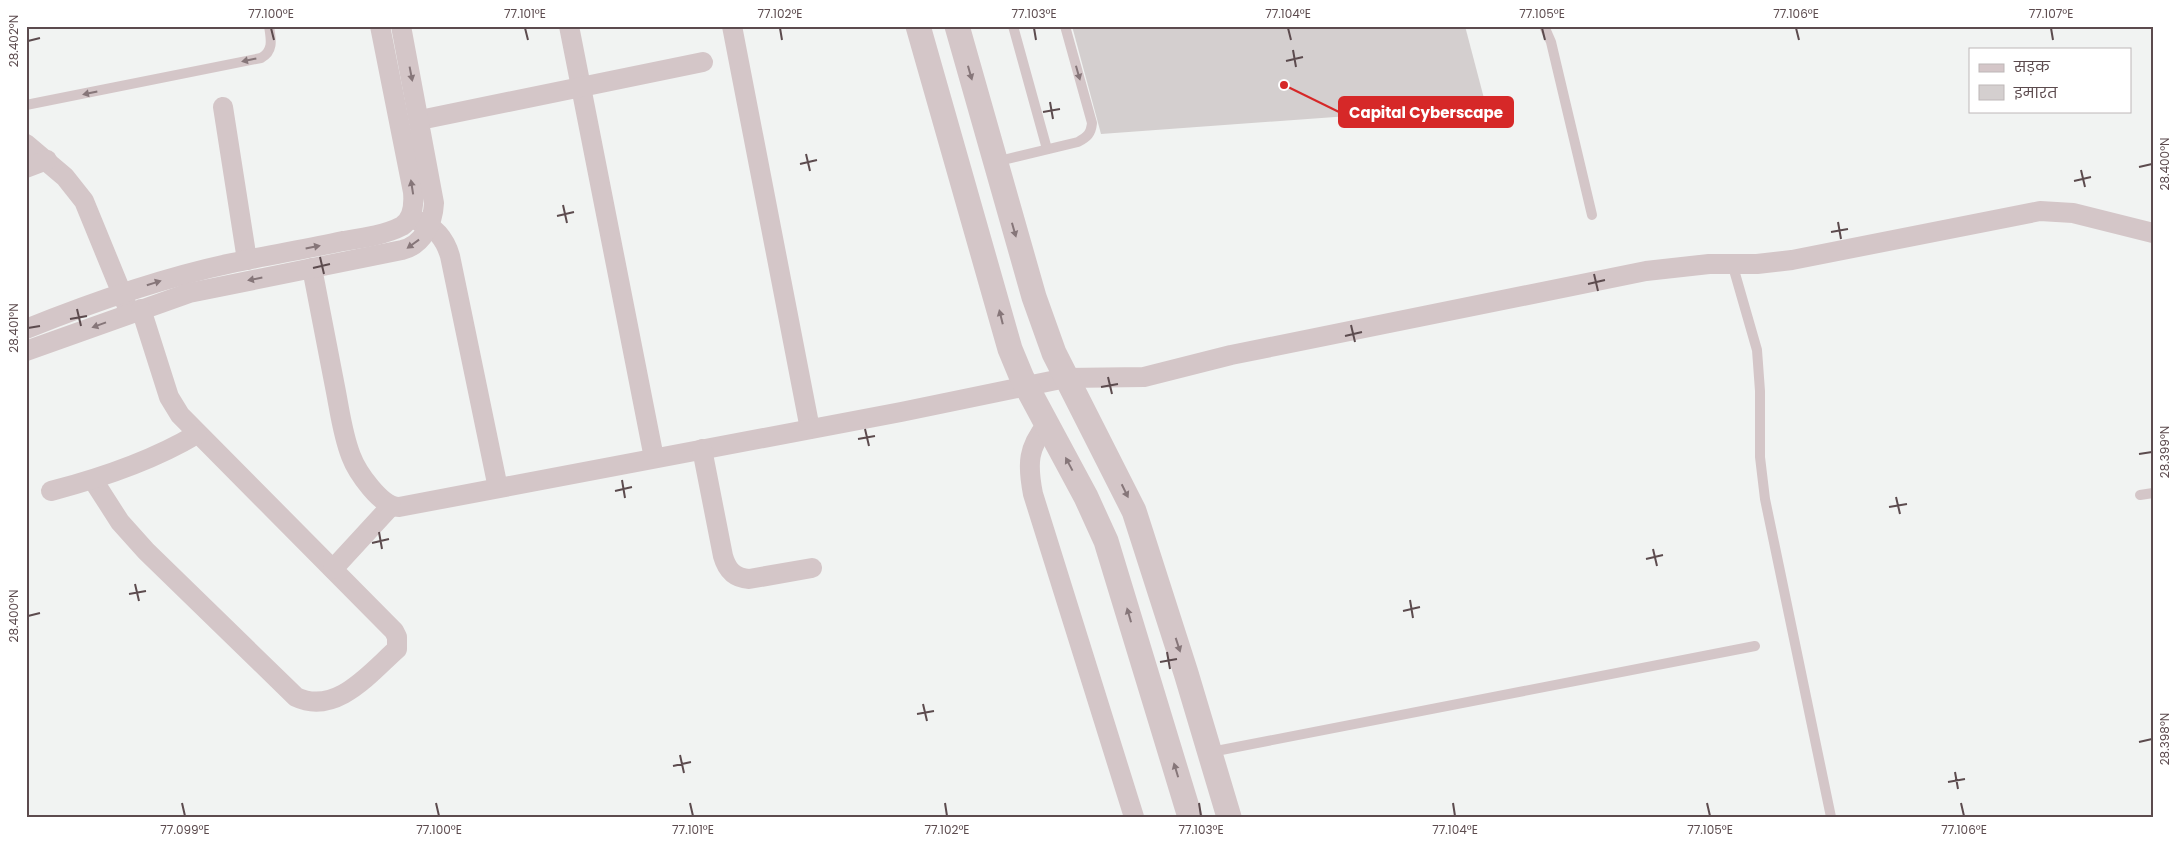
<svg xmlns="http://www.w3.org/2000/svg" width="2179" height="843" font-family="Poppins,'Noto Sans Devanagari',sans-serif">
  <style>
    .building { fill: #d4cfcf }
    .lines { fill: none; stroke-linecap: round; stroke-linejoin: round }
    .service { stroke: #d4c6c8; stroke-width: 10 }
    .minor { stroke: #d4c6c8; stroke-width: 20 }
    .tertiary { stroke: #d4c6c8; stroke-width: 25 }
    .oneway { fill: #867679 }
    .ticks { fill: none; stroke: #5c4b4e; stroke-width: 2 }
    .leader { fill: none; stroke: #d62828; stroke-width: 2 }
    .callout-dot { fill: #d62828; stroke: #fff; stroke-width: 2 }
    .callout { fill: #d62828; stroke: #d62828; stroke-width: 2 }
    .callout-label { font-size: 15px; text-anchor: middle; font-weight: bold; fill: #fff }
    .neatline { fill: none; stroke: #5c4b4e; stroke-width: 2 }
    .ticks-label { font-size: 12px; text-anchor: middle; fill: #5c4b4e }
  </style>
  <rect width="100%" height="100%" fill="#f1f3f2"/>
  <path class="building" d="M1072 26H1465L1486 106 1101 134Z"/>
  <g class="lines">
    <g class="service">
      <path d="M1013 26 1047 149"/>
      <path d="M1544 26 1551 42 1592 215"/>
      <path d="M26 105 261 58C274 51 271 39 269 26"/>
      <path d="M995 162 1078 142C1087 137 1091 134 1092 123L1065 26"/>
      <path d="M1732 263 1757 350 1760 391V457L1765 499 1831 817"/>
      <path d="M2140 495 2153 493"/>
      <path d="M1211 752 1755 646"/>
    </g>
    <g class="minor">
      <path d="M569 26 654 458"/>
      <path d="M732 26 810 429"/>
      <path d="M223 107 247 260"/>
      <path d="M420 120 703 62"/>
      <path d="M26 144 65 177 84 201 127 306"/>
      <path d="M26 168 47 160"/>
      <path d="M418 221C436 227 445 239 450 256L498 488"/>
      <path d="M312 268C320 309 328 351 336 392 340 413 343 436 351 456 357 472 381 507 399 507L901 412 1066 378 1144 377 1231 355 1646 271 1709 264H1757L1792 260 2040 211 2073 213 2153 233"/>
      <path d="M26 329C93 302 161 278 232 263 269 255 306 249 343 241 362 238 385 235 402 226 413 219 414 204 413 192L380 26"/>
      <path d="M26 351 189 293 402 250C423 245 433 223 434 203L401 26"/>
      <path d="M1047 424C1028 448 1027 463 1033 494L1134 817"/>
      <path d="M702 449 723 556C727 570 734 578 749 579L812 568"/>
      <path d="M93 480 120 522 146 551 296 697C336 716 370 673 397 649V637L394 631 180 415 169 397 141 309"/>
      <path d="M51 491C101 478 152 461 197 434"/>
      <path d="M333 569 391 506"/>
    </g>
    <g class="tertiary">
      <path d="M918 26 1010 349 1022 378 1086 497 1106 541 1190 817"/>
      <path d="M957 26 1034 297 1054 353 1134 511 1186 673 1229 817"/>
    </g>
  </g>
  <defs><path id="oneway-solid" d="M-6-.8H1V-3.2L6.5 0L1 3.2V.8H-6Z" transform="scale(1.25)"/></defs>
  <g class="oneway">
    <use href="#oneway-solid" transform="translate(249 60) rotate(168)"/>
    <use href="#oneway-solid" transform="translate(970 73) rotate(74)"/>
    <use href="#oneway-solid" transform="translate(1078 73) rotate(74)"/>
    <use href="#oneway-solid" transform="translate(411 74) rotate(79)"/>
    <use href="#oneway-solid" transform="translate(90 93) rotate(168)"/>
    <use href="#oneway-solid" transform="translate(412 187) rotate(-99)"/>
    <use href="#oneway-solid" transform="translate(1014 230) rotate(74)"/>
    <use href="#oneway-solid" transform="translate(413 244) rotate(144)"/>
    <use href="#oneway-solid" transform="translate(313 247) rotate(-11)"/>
    <use href="#oneway-solid" transform="translate(255 279) rotate(169)"/>
    <use href="#oneway-solid" transform="translate(154 283) rotate(-17)"/>
    <use href="#oneway-solid" transform="translate(1001 317) rotate(-104)"/>
    <use href="#oneway-solid" transform="translate(99 325) rotate(160)"/>
    <use href="#oneway-solid" transform="translate(1069 464) rotate(-118)"/>
    <use href="#oneway-solid" transform="translate(1125 491) rotate(64)"/>
    <use href="#oneway-solid" transform="translate(1129 615) rotate(-106)"/>
    <use href="#oneway-solid" transform="translate(1178 645) rotate(72)"/>
    <use href="#oneway-solid" transform="translate(1176 770) rotate(-107)"/>
  </g>
  <path class="ticks" d="M271 28 274 40M525 28 528 40M780 28 782 40M1034 28 1036 40M1288 28 1291 40M1542 28 1545 40M1796 28 1799 40M2051 28 2053 40M28 41 40 38M1293 50 1296 67M1286 61 1303 57M1050 102 1053 119M1043 112 1060 109M806 154 810 171M800 164 817 160M2139 167 2152 164M2081 170 2085 187M2074 181 2091 177M563 205 567 223M557 216 574 212M1838 222 1841 239M1831 232 1848 229M320 257 324 274M313 268 330 264M1594 274 1598 291M1588 284 1605 280M77 309 81 326M70 319 87 316M1351 325 1355 342M28 328 40 326M1345 336 1362 332M1108 377 1112 394M1101 387 1118 384M865 429 869 446M858 439 875 436M2139 454 2152 452M622 480 625 498M615 491 632 487M1896 497 1900 514M1889 507 1907 504M379 532 382 549M372 543 389 539M1653 549 1657 566M1646 559 1663 555M135 584 139 601M129 594 146 591M1410 600 1413 618M1403 611 1420 607M28 616 40 613M1167 652 1170 669M1160 662 1177 659M923 704 927 721M917 714 934 711M2139 742 2152 739M680 755 684 773M673 766 691 762M1955 772 1958 789M1948 782 1965 779M182 803 185 816M436 803 439 816M690 803 693 816M945 803 947 816M1199 803 1201 816M1453 803 1455 816M1707 803 1710 816M1961 803 1964 816"/>
  <path class="leader" d="M1284 85L1339 112"/>
  <circle class="callout-dot" cx="1284" cy="85" r="5"/>
  <rect class="callout" x="1339" y="97" width="174" height="30" rx="5"/>
  <g class="callout-label">
    <text x="1426" y="118">Capital Cyberscape</text>
  </g>
  <rect width="2179" height="843" fill="none" stroke="#ffffff" stroke-width="55"/>
  <rect x="1969" y="48" width="162" height="65" fill="#ffffff" stroke="#beb7b8"/>
  <rect x="1979" y="64" width="25" height="8" fill="#d4c6c8" stroke="#beb7b8"/>
  <text x="2014" y="72" font-size="15" fill="#5c4b4e">सड़क</text>
  <rect x="1979" y="85" width="25" height="15" fill="#d4cfcf" stroke="#beb7b8"/>
  <text x="2014" y="98" font-size="15" fill="#5c4b4e">इमारत</text>
  <rect x="28" y="28" width="2124" height="788" class="neatline"/>
  <g class="ticks-label">
    <text x="271" y="18">77.100°E</text>
    <text x="525" y="18">77.101°E</text>
    <text x="780" y="18">77.102°E</text>
    <text x="1034" y="18">77.103°E</text>
    <text x="1288" y="18">77.104°E</text>
    <text x="1542" y="18">77.105°E</text>
    <text x="1796" y="18">77.106°E</text>
    <text x="2051" y="18">77.107°E</text>
    <text transform="translate(14 41) rotate(-90)" y="4">28.402°N</text>
    <text transform="translate(2165 164) rotate(-90)" y="4">28.400°N</text>
    <text transform="translate(14 328) rotate(-90)" y="4">28.401°N</text>
    <text transform="translate(2165 452) rotate(-90)" y="4">28.399°N</text>
    <text transform="translate(14 616) rotate(-90)" y="4">28.400°N</text>
    <text transform="translate(2165 739) rotate(-90)" y="4">28.398°N</text>
    <text x="185" y="834">77.099°E</text>
    <text x="439" y="834">77.100°E</text>
    <text x="693" y="834">77.101°E</text>
    <text x="947" y="834">77.102°E</text>
    <text x="1201" y="834">77.103°E</text>
    <text x="1455" y="834">77.104°E</text>
    <text x="1710" y="834">77.105°E</text>
    <text x="1964" y="834">77.106°E</text>
  </g>
</svg>
